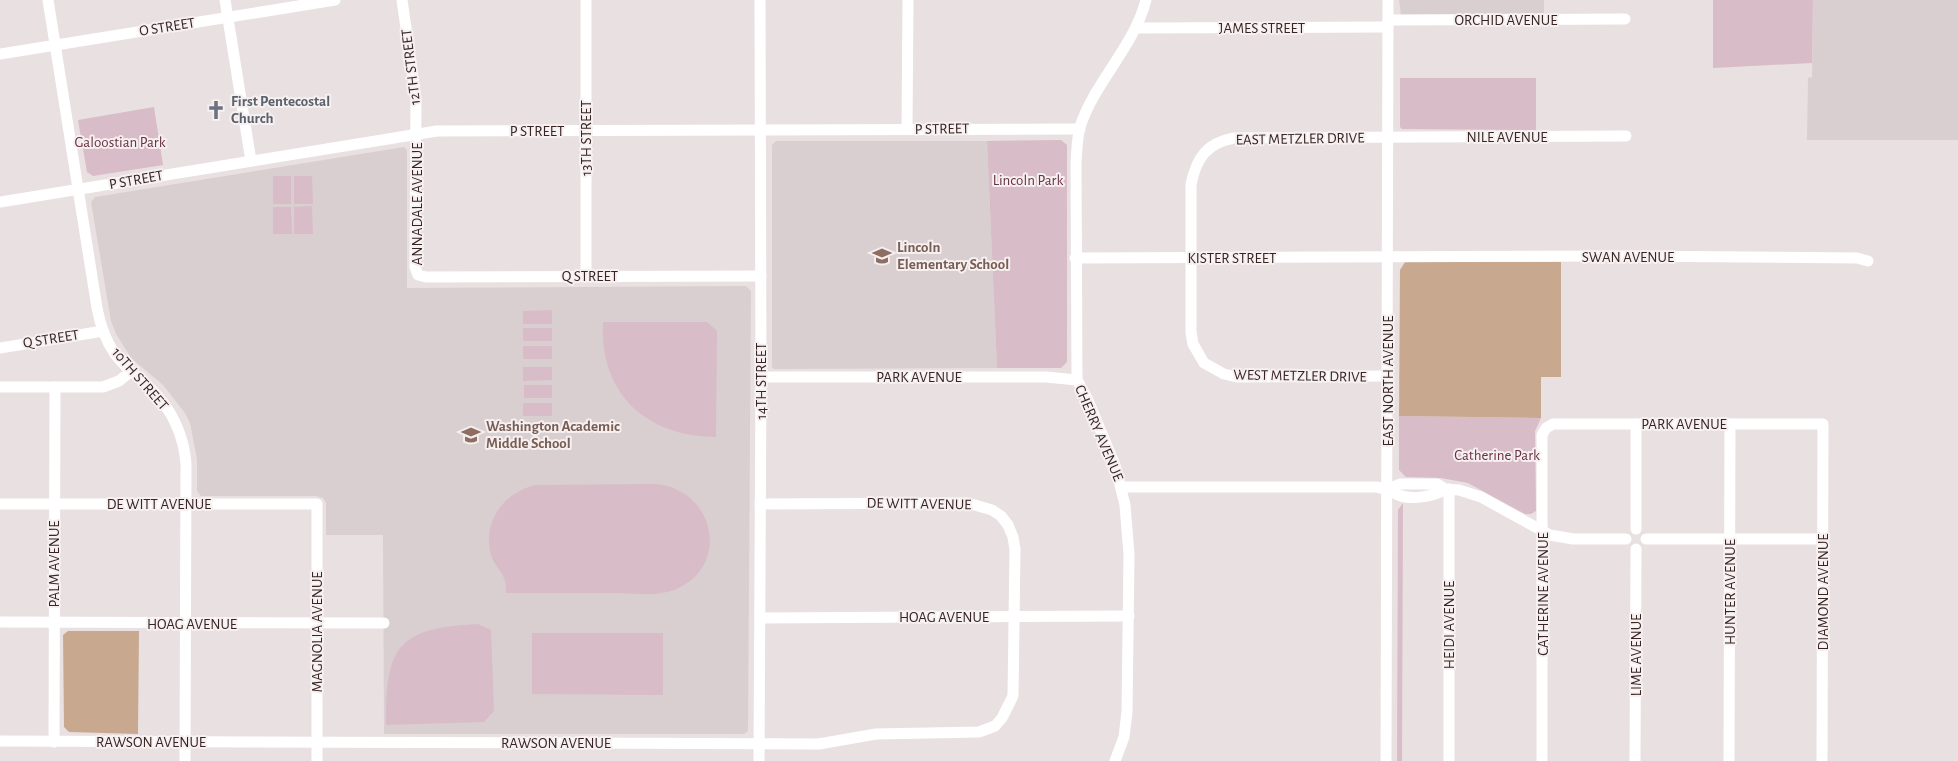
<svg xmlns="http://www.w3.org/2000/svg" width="1958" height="761" font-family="'Alegreya Sans',sans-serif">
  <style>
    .built { fill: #d9cfd0 }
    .green { fill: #d8bcc7 }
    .water { fill: #c8a98f }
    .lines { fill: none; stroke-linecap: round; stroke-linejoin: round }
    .minor { stroke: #fff; stroke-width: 11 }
    .labels { text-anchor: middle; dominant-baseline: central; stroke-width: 4; stroke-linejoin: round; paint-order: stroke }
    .street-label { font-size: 15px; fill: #372423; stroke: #f6f0f1 }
    .worship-label { font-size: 15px; font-weight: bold; fill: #5b616d; stroke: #f6f0f1; text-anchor: start }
    .park-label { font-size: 15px; fill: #693243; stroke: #f6f0f1 }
    .education-label { font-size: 15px; font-weight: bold; fill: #785e54; stroke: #f6f0f1; text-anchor: start }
  </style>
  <rect width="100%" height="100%" fill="#e9e0e1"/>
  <g class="built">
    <path d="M1399 0H1544V13L1401 15Z"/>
    <path d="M1813 0H1958V140H1807L1808 78 1812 77Z"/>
    <path d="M776 141H987L997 368 774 369 772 367V145Z"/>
    <path d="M404 147 407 150V288L746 286 751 291 748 731 744 734H384L383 535H326V503L323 498 316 496H201L197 491V459L190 423 185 413 163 385 131 358 116 334 111 321 91 202 95 197Z"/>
  </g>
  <g class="green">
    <path d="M1713 0H1813L1812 63 1713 68Z"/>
    <path d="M1400 78H1536V130L1402 129 1400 127Z"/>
    <path d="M154 107 163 165 93 176 87 172 78 120Z"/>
    <path d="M1061 140 1067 145V362L1061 368H997L987 141Z"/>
    <rect x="273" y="176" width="18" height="28"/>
    <path d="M294 176H312L313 204H294Z"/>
    <path d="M312 206 313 234H294V207Z"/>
    <path d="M273 207H291L292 234H273Z"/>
    <path d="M552 310V324H523V311Z"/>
    <path d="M603 322H707L717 331 716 437C646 437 599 393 603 322Z"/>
    <rect x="523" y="328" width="29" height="13"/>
    <rect x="523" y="346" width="29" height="13"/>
    <path d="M523 367H552V380L523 381Z"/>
    <rect x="524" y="385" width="28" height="13"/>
    <rect x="523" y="403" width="29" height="13"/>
    <path d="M1399 416 1541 418 1535 431 1536 511 1531 514H1525L1468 483 1441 478 1406 477 1399 470Z"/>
    <path d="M535 485 654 484C714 487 733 567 674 590 655 597 633 593 613 593 577 593 542 593 506 593 507 572 497 572 491 555 482 521 504 493 535 485Z"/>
    <path d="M1403 503 1402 761H1397L1398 510Z"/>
    <path d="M478 624 491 630 494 711 484 722 386 725C385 646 398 628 478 624Z"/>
    <path d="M532 633H663V695L532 694Z"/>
  </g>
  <g class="water">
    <path d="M1405 262H1561V377H1541V418L1399 416 1400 270Z"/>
    <path d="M68 631H139L138 734 69 732 64 727 63 635Z"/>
  </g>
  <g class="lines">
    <g class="minor">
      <path d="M48 0 97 308C100 324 105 340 115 354 125 368 139 377 151 389 172 409 184 436 186 464L185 761"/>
      <path d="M225 0 251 161"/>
      <path d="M402 0 416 98 415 267 418 275 426 277 761 276"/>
      <path d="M586 0V276"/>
      <path d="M1388 20 1625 19"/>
      <path d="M1136 28 1388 27"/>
      <path d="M0 54 335 0"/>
      <path d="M907 129 908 0"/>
      <path d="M0 202 437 131 1080 129"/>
      <path d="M1075 258 1624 256 1857 258 1868 261"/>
      <path d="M0 348 103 331"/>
      <path d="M1388 376 1237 377 1224 374 1204 363 1193 344 1191 332V185C1196 158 1207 143 1234 138L1626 136"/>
      <path d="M761 377H1046L1077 380"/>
      <path d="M0 387H103L119 381 130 372"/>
      <path d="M1636 424V529"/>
      <path d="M1122 487H1376C1385 488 1390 491 1398 495 1411 500 1434 497 1445 489"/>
      <path d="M1388 489 1400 484H1437L1445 489 1459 490 1481 497 1550 535 1573 539H1626"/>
      <path d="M0 504H317V761"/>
      <path d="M1646 539H1823"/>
      <path d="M760 618 1129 616"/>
      <path d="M0 622 384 623"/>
      <path d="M0 741 819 744 876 734 979 732 995 726 1002 718 1013 696 1015 549 1013 537 1008 525 1001 516 992 510 968 503 760 504"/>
      <path d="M54 742 55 387"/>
      <path d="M759 761 761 377 760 0"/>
      <path d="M1115 761 1124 737 1127 712 1129 555 1125 505 1115 465 1087 398 1077 380 1076 162C1077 151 1077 138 1080 127 1095 81 1134 47 1146 0"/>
      <path d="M1386 761 1388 0"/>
      <path d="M1449 761V489"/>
      <path d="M1542 761V435L1546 428 1553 424H1823L1822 761"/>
      <path d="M1635 761 1636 549"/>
      <path d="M1729 761 1730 424"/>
    </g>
  </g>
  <defs>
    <g id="church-bare" transform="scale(1.5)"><path d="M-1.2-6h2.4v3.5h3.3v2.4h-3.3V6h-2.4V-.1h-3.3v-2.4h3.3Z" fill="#6b7280" stroke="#f6f0f1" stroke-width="2.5" paint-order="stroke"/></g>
    <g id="school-bare" transform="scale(1.5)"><path d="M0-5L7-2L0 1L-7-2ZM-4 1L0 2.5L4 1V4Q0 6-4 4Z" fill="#8d6e63" stroke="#f6f0f1" stroke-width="2.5" paint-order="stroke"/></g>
  </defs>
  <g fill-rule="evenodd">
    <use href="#church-bare" x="216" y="110"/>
    <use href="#school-bare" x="882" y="256"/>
    <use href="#school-bare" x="471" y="435"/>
  </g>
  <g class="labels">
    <g class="street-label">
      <text x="1506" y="20">ORCHID AVENUE</text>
      <text transform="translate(167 27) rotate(-9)">O STREET</text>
      <text x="1262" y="28">JAMES STREET</text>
      <text transform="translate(411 67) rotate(-97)">12TH STREET</text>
      <text transform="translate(942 129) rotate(-1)">P STREET</text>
      <text x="537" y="131">P STREET</text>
      <text x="1507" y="137">NILE AVENUE</text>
      <text transform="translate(586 138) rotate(-90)">13TH STREET</text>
      <text transform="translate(1300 139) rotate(-1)">EAST METZLER DRIVE</text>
      <text transform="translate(136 180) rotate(-10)">P STREET</text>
      <text transform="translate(417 204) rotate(-90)">ANNADALE AVENUE</text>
      <text x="1628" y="257">SWAN AVENUE</text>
      <text x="1232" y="258">KISTER STREET</text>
      <text x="590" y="276">Q STREET</text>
      <text transform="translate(51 339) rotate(-9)">Q STREET</text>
      <text transform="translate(1300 376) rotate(1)">WEST METZLER DRIVE</text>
      <text x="919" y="377">PARK AVENUE</text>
      <text transform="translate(140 379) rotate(49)">10TH STREET</text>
      <text transform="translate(761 381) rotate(-90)">14TH STREET</text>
      <text transform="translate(1388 381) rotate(-90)">EAST NORTH AVENUE</text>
      <text x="1684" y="424">PARK AVENUE</text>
      <text transform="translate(1099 433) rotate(67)">CHERRY AVENUE</text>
      <text x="159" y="504">DE WITT AVENUE</text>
      <text transform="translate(919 504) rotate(1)">DE WITT AVENUE</text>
      <text transform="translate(54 564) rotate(-90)">PALM AVENUE</text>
      <text transform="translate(1730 592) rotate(-90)">HUNTER AVENUE</text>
      <text transform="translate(1823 592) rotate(-90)">DIAMOND AVENUE</text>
      <text transform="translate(1543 594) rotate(-90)">CATHERINE AVENUE</text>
      <text x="944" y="617">HOAG AVENUE</text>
      <text x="192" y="624">HOAG AVENUE</text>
      <text transform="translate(1449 625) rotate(-90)">HEIDI AVENUE</text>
      <text transform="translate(317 632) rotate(-90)">MAGNOLIA AVENUE</text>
      <text transform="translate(1636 655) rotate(-90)">LIME AVENUE</text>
      <text x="151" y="742">RAWSON AVENUE</text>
      <text x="556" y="743">RAWSON AVENUE</text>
    </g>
    <g class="worship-label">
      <text x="231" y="101">First Pentecostal<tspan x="231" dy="17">Church</tspan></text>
    </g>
    <g class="park-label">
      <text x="120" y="142">Galoostian Park</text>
      <text x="1028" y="180">Lincoln Park</text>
      <text x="1497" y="455">Catherine Park</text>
    </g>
    <g class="education-label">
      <text x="897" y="247">Lincoln<tspan x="897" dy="17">Elementary School</tspan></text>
      <text x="486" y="426">Washington Academic<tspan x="486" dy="17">Middle School</tspan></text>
    </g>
  </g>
</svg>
